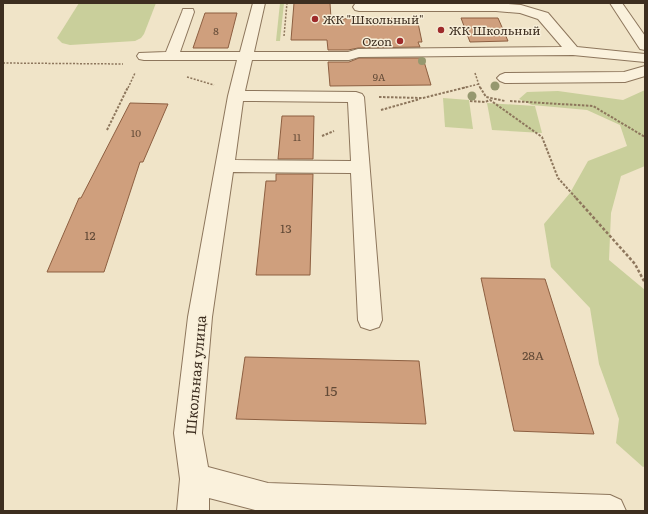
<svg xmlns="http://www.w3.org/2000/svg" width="648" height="514" font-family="Literata,serif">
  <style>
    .green { fill: #c9cf9b }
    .building { fill: #cf9f7d; stroke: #8d5f41 }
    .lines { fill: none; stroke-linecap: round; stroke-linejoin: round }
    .minor-casing { stroke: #8d765c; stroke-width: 2 }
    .path-far2 { stroke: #8d765c; stroke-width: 1.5; stroke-dasharray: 2 1.5; stroke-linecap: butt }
    .path-far1 { stroke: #8d765c; stroke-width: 2; stroke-dasharray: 2.5 1.5; stroke-linecap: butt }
    .path { stroke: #8d765c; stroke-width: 2.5; stroke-dasharray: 3 2; stroke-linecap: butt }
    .minor { fill: #faf1dc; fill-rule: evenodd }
    .tree { fill: #96986f }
    .poi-dot { fill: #9e2a2b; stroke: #f7eed8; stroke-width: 1.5 }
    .labels { text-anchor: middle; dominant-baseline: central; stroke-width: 3; stroke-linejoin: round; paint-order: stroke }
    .far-number-label { font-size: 10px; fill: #624a37 }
    .far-poi-label { font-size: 12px; fill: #3d2e20; stroke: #f7eed8; text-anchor: start }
    .number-label { font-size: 12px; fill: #624a37 }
    .street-label { font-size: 14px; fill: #3d2e20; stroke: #f7eed8 }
    .near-number-label { font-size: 14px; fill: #624a37 }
  </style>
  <rect width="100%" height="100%" fill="#f0e4c8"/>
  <g class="green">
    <path d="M79 3H156L144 34 141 38 135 41 70 45 62 43 57 38Z"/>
    <path d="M280 3H284L280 41H276Z"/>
    <path d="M645 90V166L621 176 611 213 609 260 645 290V466L643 467 616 443 619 419 599 364 590 308 551 267 544 224 570 193 588 161 627 146 620 125 587 110 532 105 519 99 527 92 558 91 623 100Z"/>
    <path d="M443 98 469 100 473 129 445 127Z"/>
    <path d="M487 103 535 106 542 133 492 130Z"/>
  </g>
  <g class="building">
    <path d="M294 3H330L331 19 417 18 422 42H418L420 47 358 48 348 50H328L327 40H291Z"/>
    <path d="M205 13H237L228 48H193Z"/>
    <path d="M461 18H498L508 41 470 42Z"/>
    <path d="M359 58H423L431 85 330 86 328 62H349Z"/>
    <path d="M130 103 168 104 143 162H140L104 272H47L79 198H81Z"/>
    <path d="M282 116H314L313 159H278Z"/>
    <path d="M276 174H313L310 275H256L266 181H276Z"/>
    <path d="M481 278 545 279 594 434 514 431Z"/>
    <path d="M245 357 419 361 426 424 236 419Z"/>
  </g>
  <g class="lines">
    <g class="minor-casing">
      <g id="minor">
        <path d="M253 3H265L254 52H348L358 49 562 47 538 19 520 13 496 11H359L355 10 353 7 355 4 359 3H496L521 5 548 13 577 47 645 54V62L573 55 359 57 349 60H252L245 91 356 92 362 94 364 97 382 320 379 327 370 330 361 327 358 320 351 173 233 172 212 317 202 433 208 467 268 483 610 495 621 500 626 511H259L209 498V511H177L180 479 174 433 188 317 228 96 237 60H144L139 59 137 56 139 53 166 52 182 12 183 9H193L194 12 180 52H240ZM243 101 348 102 351 161 235 160Z"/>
        <path d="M610 3H622L645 36V50L640 49Z"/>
        <path d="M645 66V76L625 82 505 83 500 81 497 78 500 75 505 73 624 72Z"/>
      </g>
    </g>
    <g class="path-far2">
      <path d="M284 36 287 3"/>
      <path d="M3 63 123 64"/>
      <path d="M475 73 480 88"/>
      <path d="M187 77 214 85"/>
      <path d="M128 88 135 73"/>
      <path d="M463 88 479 84"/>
    </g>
    <g class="path-far1">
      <path d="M480 87 486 97 505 101"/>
      <path d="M379 97 423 98 467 87"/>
      <path d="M470 101 485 102 490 100 542 137 558 178 577 199"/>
      <path d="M510 101 593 106 645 137"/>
      <path d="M381 110 420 99"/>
      <path d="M107 130 128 87"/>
      <path d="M322 136 334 131"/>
    </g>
    <path class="path" d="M576 198 635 264 645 283"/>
    <use href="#minor" class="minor"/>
  </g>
  <g class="tree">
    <circle cx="422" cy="61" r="4"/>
    <circle cx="495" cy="86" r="4.5"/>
    <circle cx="472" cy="96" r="4.5"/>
  </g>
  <g class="poi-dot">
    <circle cx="315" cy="19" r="4"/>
    <circle cx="441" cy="30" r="4"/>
    <circle cx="400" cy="41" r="4"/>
  </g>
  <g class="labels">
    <g class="far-number-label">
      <text x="216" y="30">8</text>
      <text x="379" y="76">9А</text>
      <text x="136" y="132">10</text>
      <text x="297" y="136">11</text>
    </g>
    <g class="far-poi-label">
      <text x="323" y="19">ЖК "Школьный"</text>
      <text x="449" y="30">ЖК Школьный</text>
      <text x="392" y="41" text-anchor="end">Ozon</text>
    </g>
    <g class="number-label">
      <text x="286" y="228">13</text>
      <text x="90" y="235">12</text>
      <text x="533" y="355">28А</text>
    </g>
    <g class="street-label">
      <text transform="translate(195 375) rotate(-85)">Школьная улица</text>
    </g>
    <g class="near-number-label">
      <text x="331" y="390">15</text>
    </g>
  </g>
  <rect width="648" height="514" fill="none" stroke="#3d2e20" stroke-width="8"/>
</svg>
